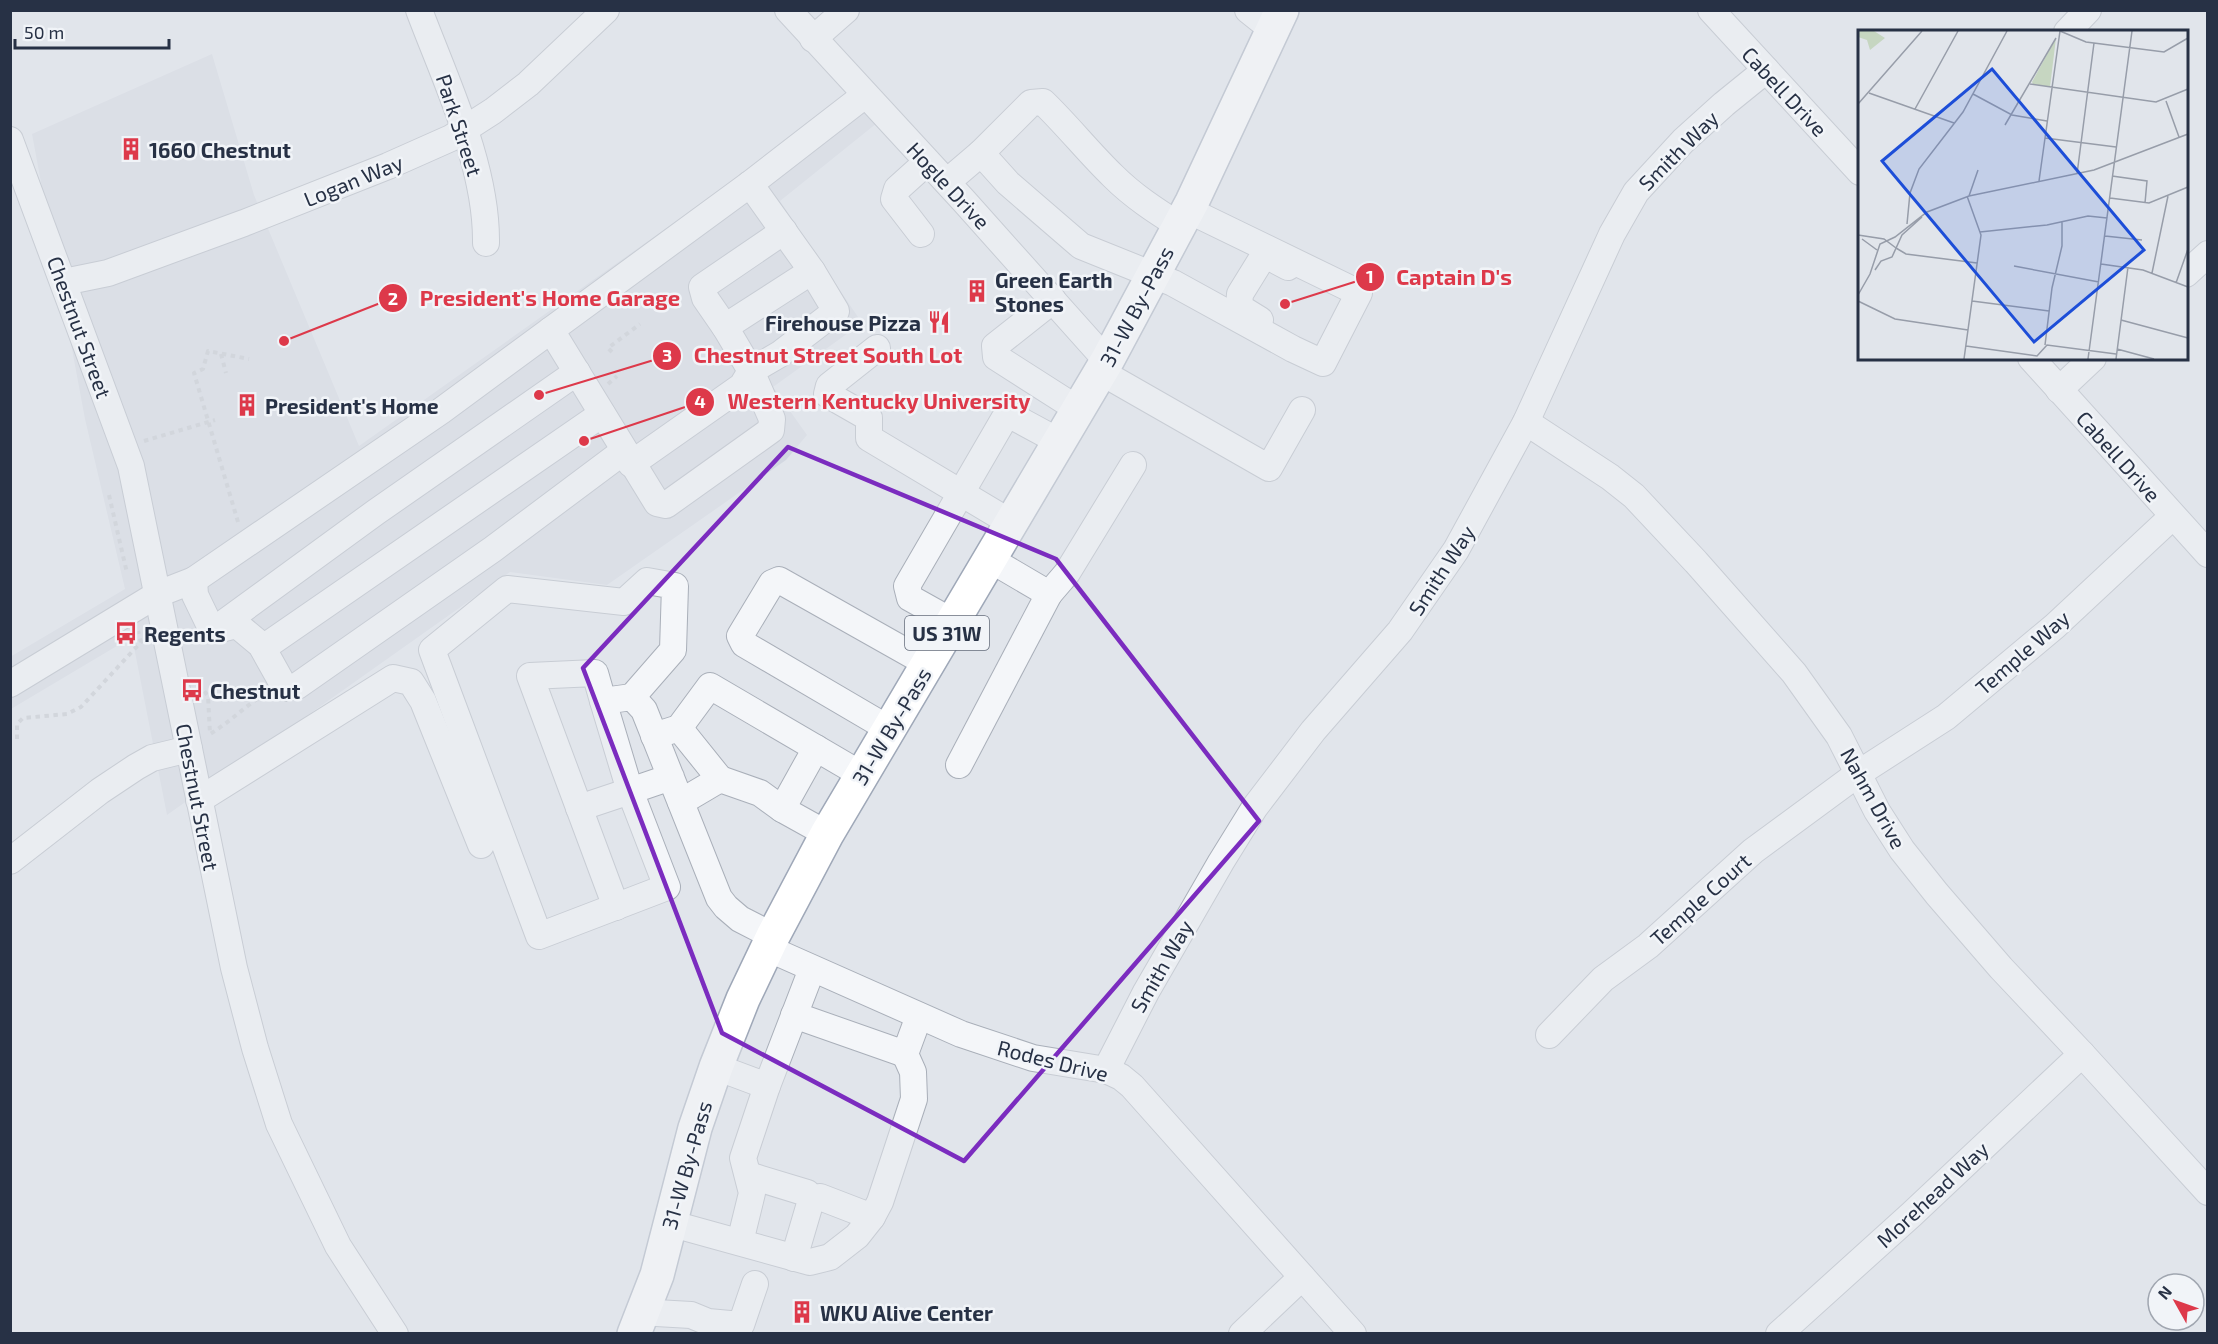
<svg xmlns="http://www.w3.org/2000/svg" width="2218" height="1344" font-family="'Exo 2',sans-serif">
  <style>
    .built { fill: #d2d7e1 }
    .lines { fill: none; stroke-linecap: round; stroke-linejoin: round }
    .minor-casing { stroke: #a9afb9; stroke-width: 28 }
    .major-casing { stroke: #9fa8b8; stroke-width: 36 }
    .path { stroke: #bfc3ca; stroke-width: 4; stroke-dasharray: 4.5 4.5; stroke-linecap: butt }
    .minor { stroke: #f4f6f9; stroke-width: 26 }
    .major { stroke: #fff; stroke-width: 33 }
    .marked { fill: none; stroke: #7b2cbf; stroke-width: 4.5; stroke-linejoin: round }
    .labels { text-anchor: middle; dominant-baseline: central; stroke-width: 5; stroke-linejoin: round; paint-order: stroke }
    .shield { fill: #f1f4f8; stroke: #646c7b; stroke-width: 1.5 }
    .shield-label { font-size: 20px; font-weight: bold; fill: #273145 }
    .street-label { font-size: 21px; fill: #273145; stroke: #f1f4f8 }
    .poi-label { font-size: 21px; font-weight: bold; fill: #273145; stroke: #f1f4f8; text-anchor: start }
    .inset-road { fill: none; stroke: #979da9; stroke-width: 1.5 }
    .view { fill: #1d4ed8; fill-opacity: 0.15; stroke: #1d4ed8; stroke-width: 3 }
    .inset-edge { fill: none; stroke: #273145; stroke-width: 3 }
    .leader { fill: none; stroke: #dd394a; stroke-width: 2 }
    .callout-dot { fill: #dd394a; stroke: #f1f4f8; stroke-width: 2 }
    .mark-label { font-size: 18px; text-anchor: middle; font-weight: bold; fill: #fff }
    .callout-label { font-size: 22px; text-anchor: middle; font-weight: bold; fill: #dd394a; stroke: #f1f4f8; stroke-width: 5; stroke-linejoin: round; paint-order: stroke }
  </style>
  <rect width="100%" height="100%" fill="#e1e5eb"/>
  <path class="built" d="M212 54 254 195 359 446 854 95 877 123 780 201 862 323 773 387 807 435 786 460 607 585 510 572 167 815 132 637 11 709 10 657 125 589 85 419 32 134Z"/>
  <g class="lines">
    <g class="minor-casing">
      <g id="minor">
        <path d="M419 10C446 82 487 166 486 243"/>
        <path d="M788 10 964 201 1107 361"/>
        <path d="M1248 10 1273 30"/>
        <path d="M1711 10 1860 172"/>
        <path d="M2067 32 2088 10"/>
        <path d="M813 39 846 10"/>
        <path d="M10 140 131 466 234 968 255 1048 279 1124 338 1246 395 1334"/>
        <path d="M981 153 1008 183 1081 246 1173 283 1293 349 1323 363 1359 293 1188 210"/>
        <path d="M947 182 981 153 1031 103 1043 102C1068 126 1089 153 1113 176 1133 196 1156 211 1180 226"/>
        <path d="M784 231 702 287 705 298 725 327 812 271"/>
        <path d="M921 234 894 199 897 189 927 162"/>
        <path d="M2186 274 2208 254"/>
        <path d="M64 282 108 273 244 223 388 166 451 138 493 111 528 84 606 10"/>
        <path d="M1053 300 995 346 996 357 1079 410"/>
        <path d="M1260 320 1239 307 1240 294 1261 260 1271 258 1288 267"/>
        <path d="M725 327 751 371 780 354 836 311 812 271 750 184"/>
        <path d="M877 348 829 386 827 394 869 418V438L1013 524"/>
        <path d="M2031 358 2208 554"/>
        <path d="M751 371 772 419 771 430 666 505 657 503 551 330 750 184 865 95"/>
        <path d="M1101 372 1269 468 1302 410"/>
        <path d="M2059 390 2093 358"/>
        <path d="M1526 422 1610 477 1634 496 1696 562 1794 673 1839 736 1877 811 1902 850 1937 894 2001 968 2082 1054 2208 1192"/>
        <path d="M631 464 742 386 751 371"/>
        <path d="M991 560 1049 594 1067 573 1133 465"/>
        <path d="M194 580 441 411 551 330"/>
        <path d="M953 622 910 598 907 586 1004 419 1010 415 1060 442"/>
        <path d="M217 628 376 512 577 372"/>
        <path d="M263 648 602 414"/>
        <path d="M10 684 158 594 194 580 195 595 209 624 221 629 237 625 261 645 285 688 297 686 493 549 624 451"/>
        <path d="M603 701 595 673 530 676 616 907"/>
        <path d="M679 728 720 779"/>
        <path d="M889 729 744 644 740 636 772 583 779 580 928 664"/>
        <path d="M654 736 679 728 710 686 862 775"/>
        <path d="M959 765 1049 594"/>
        <path d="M671 777 630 791 603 701 632 697 644 710 719 898 726 907 740 919 773 936"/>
        <path d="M199 800 393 678 411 682 423 701 481 845"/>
        <path d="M681 802 720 779 760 793 782 809 816 748"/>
        <path d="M579 808 630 791 667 887 539 936 432 650 507 589 624 602 647 581 675 586 673 650 632 697"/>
        <path d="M782 809 827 834"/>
        <path d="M10 861 100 791 136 767 152 758 189 749"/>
        <path d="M767 948 961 1034 1033 1058 1106 1070 1121 1077 1132 1086 1353 1334"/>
        <path d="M794 1015 905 1054 919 1016"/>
        <path d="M1549 1035 1603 979 1648 946 1753 851 1859 773 1946 717 2055 626 2173 516"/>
        <path d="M716 1067 767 1086 812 969"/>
        <path d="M1106 1070 1146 992 1221 862 1255 807 1313 731 1400 631 1456 550 1526 422 1612 234 1636 192 1683 141 1724 104 1766 70"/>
        <path d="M748 1175 807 1193"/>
        <path d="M872 1217 880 1202 914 1099 913 1072 905 1054"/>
        <path d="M669 1223 810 1262 830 1257 857 1236 872 1217 820 1197"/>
        <path d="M740 1242 752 1193 743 1158 767 1086"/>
        <path d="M794 1258 809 1207"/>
        <path d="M656 1313 691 1315 708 1322 741 1325 755 1284"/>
        <path d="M1242 1334 1302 1277"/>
        <path d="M1779 1334 1912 1214 2082 1054"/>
      </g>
    </g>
    <g class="major-casing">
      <path id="major" d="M634 1334 657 1275 695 1128 716 1067 743 999 773 936 827 834 1107 361 1192 202 1282 10"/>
    </g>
    <g class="path">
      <path d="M612 352 608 348 640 324"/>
      <path d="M221 354 226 373"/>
      <path d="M608 384 617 376"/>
      <path d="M144 441 215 420"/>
      <path d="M109 495 127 573"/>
      <path d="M238 522 194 373 203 369 208 351 249 359"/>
      <path d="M199 684 208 696 210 734C230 722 245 706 265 694"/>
      <path d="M17 739V724L23 718 67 714 81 707 141 642 138 631"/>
    </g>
    <use href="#minor" class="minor"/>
    <use href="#major" class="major"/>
  </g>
  <path d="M0 0H2218V1344H0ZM788 447 1056 559 1259 821 964 1161 722 1033 583 668Z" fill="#e1e5eb" fill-opacity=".55" fill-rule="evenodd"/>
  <path class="marked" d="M788 447 1056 559 1259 821 964 1161 722 1033 583 668Z"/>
  <defs>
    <g id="building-bare" transform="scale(1.8)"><path d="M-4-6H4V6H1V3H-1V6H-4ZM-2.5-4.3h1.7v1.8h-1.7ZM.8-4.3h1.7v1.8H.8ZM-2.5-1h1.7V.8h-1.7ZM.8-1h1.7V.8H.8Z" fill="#dd394a" stroke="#f1f4f8" stroke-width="2.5" paint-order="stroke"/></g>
    <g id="restaurant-bare" transform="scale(1.8)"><path d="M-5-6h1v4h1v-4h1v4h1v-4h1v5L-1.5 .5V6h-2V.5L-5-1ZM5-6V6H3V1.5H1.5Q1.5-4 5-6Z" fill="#dd394a" stroke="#f1f4f8" stroke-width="2.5" paint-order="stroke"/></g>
    <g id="bus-bare" transform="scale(1.8)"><path d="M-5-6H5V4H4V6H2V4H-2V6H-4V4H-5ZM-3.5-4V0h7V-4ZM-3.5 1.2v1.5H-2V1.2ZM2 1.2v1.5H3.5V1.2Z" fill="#dd394a" stroke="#f1f4f8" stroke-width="2.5" paint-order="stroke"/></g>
  </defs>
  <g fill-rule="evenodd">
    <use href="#building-bare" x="131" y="149"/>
    <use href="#building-bare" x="977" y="291"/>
    <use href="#restaurant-bare" x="939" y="322"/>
    <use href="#building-bare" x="247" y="405"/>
    <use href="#bus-bare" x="126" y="633"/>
    <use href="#bus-bare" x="192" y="690"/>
    <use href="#building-bare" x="802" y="1312"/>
  </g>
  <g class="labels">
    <rect class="shield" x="905" y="616" width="84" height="34" rx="4.5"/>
    <g class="shield-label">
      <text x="947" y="633">US 31W</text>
    </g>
    <g class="street-label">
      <text transform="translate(1785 91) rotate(47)">Cabell Drive</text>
      <text transform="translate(460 125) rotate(72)">Park Street</text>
      <text transform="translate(1678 150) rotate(-45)">Smith Way</text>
      <text transform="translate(353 180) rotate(-22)">Logan Way</text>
      <text transform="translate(949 185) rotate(47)">Hogle Drive</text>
      <text transform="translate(1136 306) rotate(-62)">31-W By-Pass</text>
      <text transform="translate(80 327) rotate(70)">Chestnut Street</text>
      <text transform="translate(2119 456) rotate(48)">Cabell Drive</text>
      <text transform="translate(1441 570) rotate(-57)">Smith Way</text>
      <text transform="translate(2022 652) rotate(-41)">Temple Way</text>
      <text transform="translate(891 726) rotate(-59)">31-W By-Pass</text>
      <text transform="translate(198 797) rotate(79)">Chestnut Street</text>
      <text transform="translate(1874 798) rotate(61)">Nahm Drive</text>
      <text transform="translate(1700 899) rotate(-42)">Temple Court</text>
      <text transform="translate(1161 966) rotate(-60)">Smith Way</text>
      <text transform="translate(1053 1060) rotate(14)">Rodes Drive</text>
      <text transform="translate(686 1165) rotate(-74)">31-W By-Pass</text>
      <text transform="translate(1932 1194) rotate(-43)">Morehead Way</text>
    </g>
    <g class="poi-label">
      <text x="149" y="149">1660 Chestnut</text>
      <text x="995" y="279">Green Earth<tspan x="995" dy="24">Stones</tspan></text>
      <text x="921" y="322" text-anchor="end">Firehouse Pizza</text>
      <text x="265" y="405">President's Home</text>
      <text x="144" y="633">Regents</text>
      <text x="210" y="690">Chestnut</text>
      <text x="820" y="1312">WKU Alive Center</text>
    </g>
  </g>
  <g transform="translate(1858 30)">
    <rect width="330" height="330" fill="#e1e5eb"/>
    <path d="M0 1H16L27 8 12 20 9 10 0 7ZM198 8 192 57 175 54 174 52Z" fill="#c6d6c1"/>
    <path class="inset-road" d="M202 1 228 12 306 22 330 8M172 54 298 72 330 59M11 63 96 93M115 64 154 85 189 91M308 71 321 107M0 74 64 1M57 79 100 1M147 95 198 8M187 108 258 117M219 144 236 13M254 146 289 151 287 173M181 151 202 1M111 166 120 140M252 168 291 173 330 157M49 194 52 163 61 139 105 82 149 1M122 202 189 195 230 186 249 188M0 205 26 209 38 218M247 206 284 210M4 209 19 220M38 218 48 224 119 233M243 234 285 240 330 257M156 236 241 252M17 240 23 231 34 227 44 205 64 187M294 243 310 166M318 253 330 219M0 265 12 244 22 214 37 207 69 182 111 166 236 140 330 104M0 271 37 289 110 300M114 271 191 281M263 290 330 308M187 315 194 258 204 216V192M108 316 179 326 189 315 258 324M259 319 296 329M106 329 123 205 109 166M230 329 274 1M258 329 270 237"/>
    <path class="view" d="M134 39 286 220 176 312 24 131Z"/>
    <rect width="330" height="330" class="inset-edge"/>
  </g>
  <path class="leader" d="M1285 304L1370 277M284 341L393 298M539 395L667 356M584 441L700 402"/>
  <g class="callout-dot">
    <circle cx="1285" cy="304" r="6"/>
    <circle cx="284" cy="341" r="6"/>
    <circle cx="539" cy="395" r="6"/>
    <circle cx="584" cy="441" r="6"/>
    <circle cx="1370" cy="277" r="15"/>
    <circle cx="393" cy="298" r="15"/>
    <circle cx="667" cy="356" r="15"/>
    <circle cx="700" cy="402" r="15"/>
  </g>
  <g class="mark-label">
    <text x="1370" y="283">1</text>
    <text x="393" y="305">2</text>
    <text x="667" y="362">3</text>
    <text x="700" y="408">4</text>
  </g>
  <g class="callout-label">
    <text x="1454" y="285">Captain D's</text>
    <text x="550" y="306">President's Home Garage</text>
    <text x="828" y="363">Chestnut Street South Lot</text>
    <text x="879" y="409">Western Kentucky University</text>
  </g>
  <rect width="2218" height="1344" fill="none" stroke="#273145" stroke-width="24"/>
  <g transform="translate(2176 1302) rotate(310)"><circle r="28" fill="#f1f4f8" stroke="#a0a6b0" stroke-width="1.5"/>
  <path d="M0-4.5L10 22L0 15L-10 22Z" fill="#dd394a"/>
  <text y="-9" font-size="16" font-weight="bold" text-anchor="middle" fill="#273145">N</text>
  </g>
  <path d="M15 39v9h154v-9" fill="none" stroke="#273145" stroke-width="3"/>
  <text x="24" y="39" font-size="18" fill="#273145" stroke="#f1f4f8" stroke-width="4.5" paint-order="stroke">50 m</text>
</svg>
